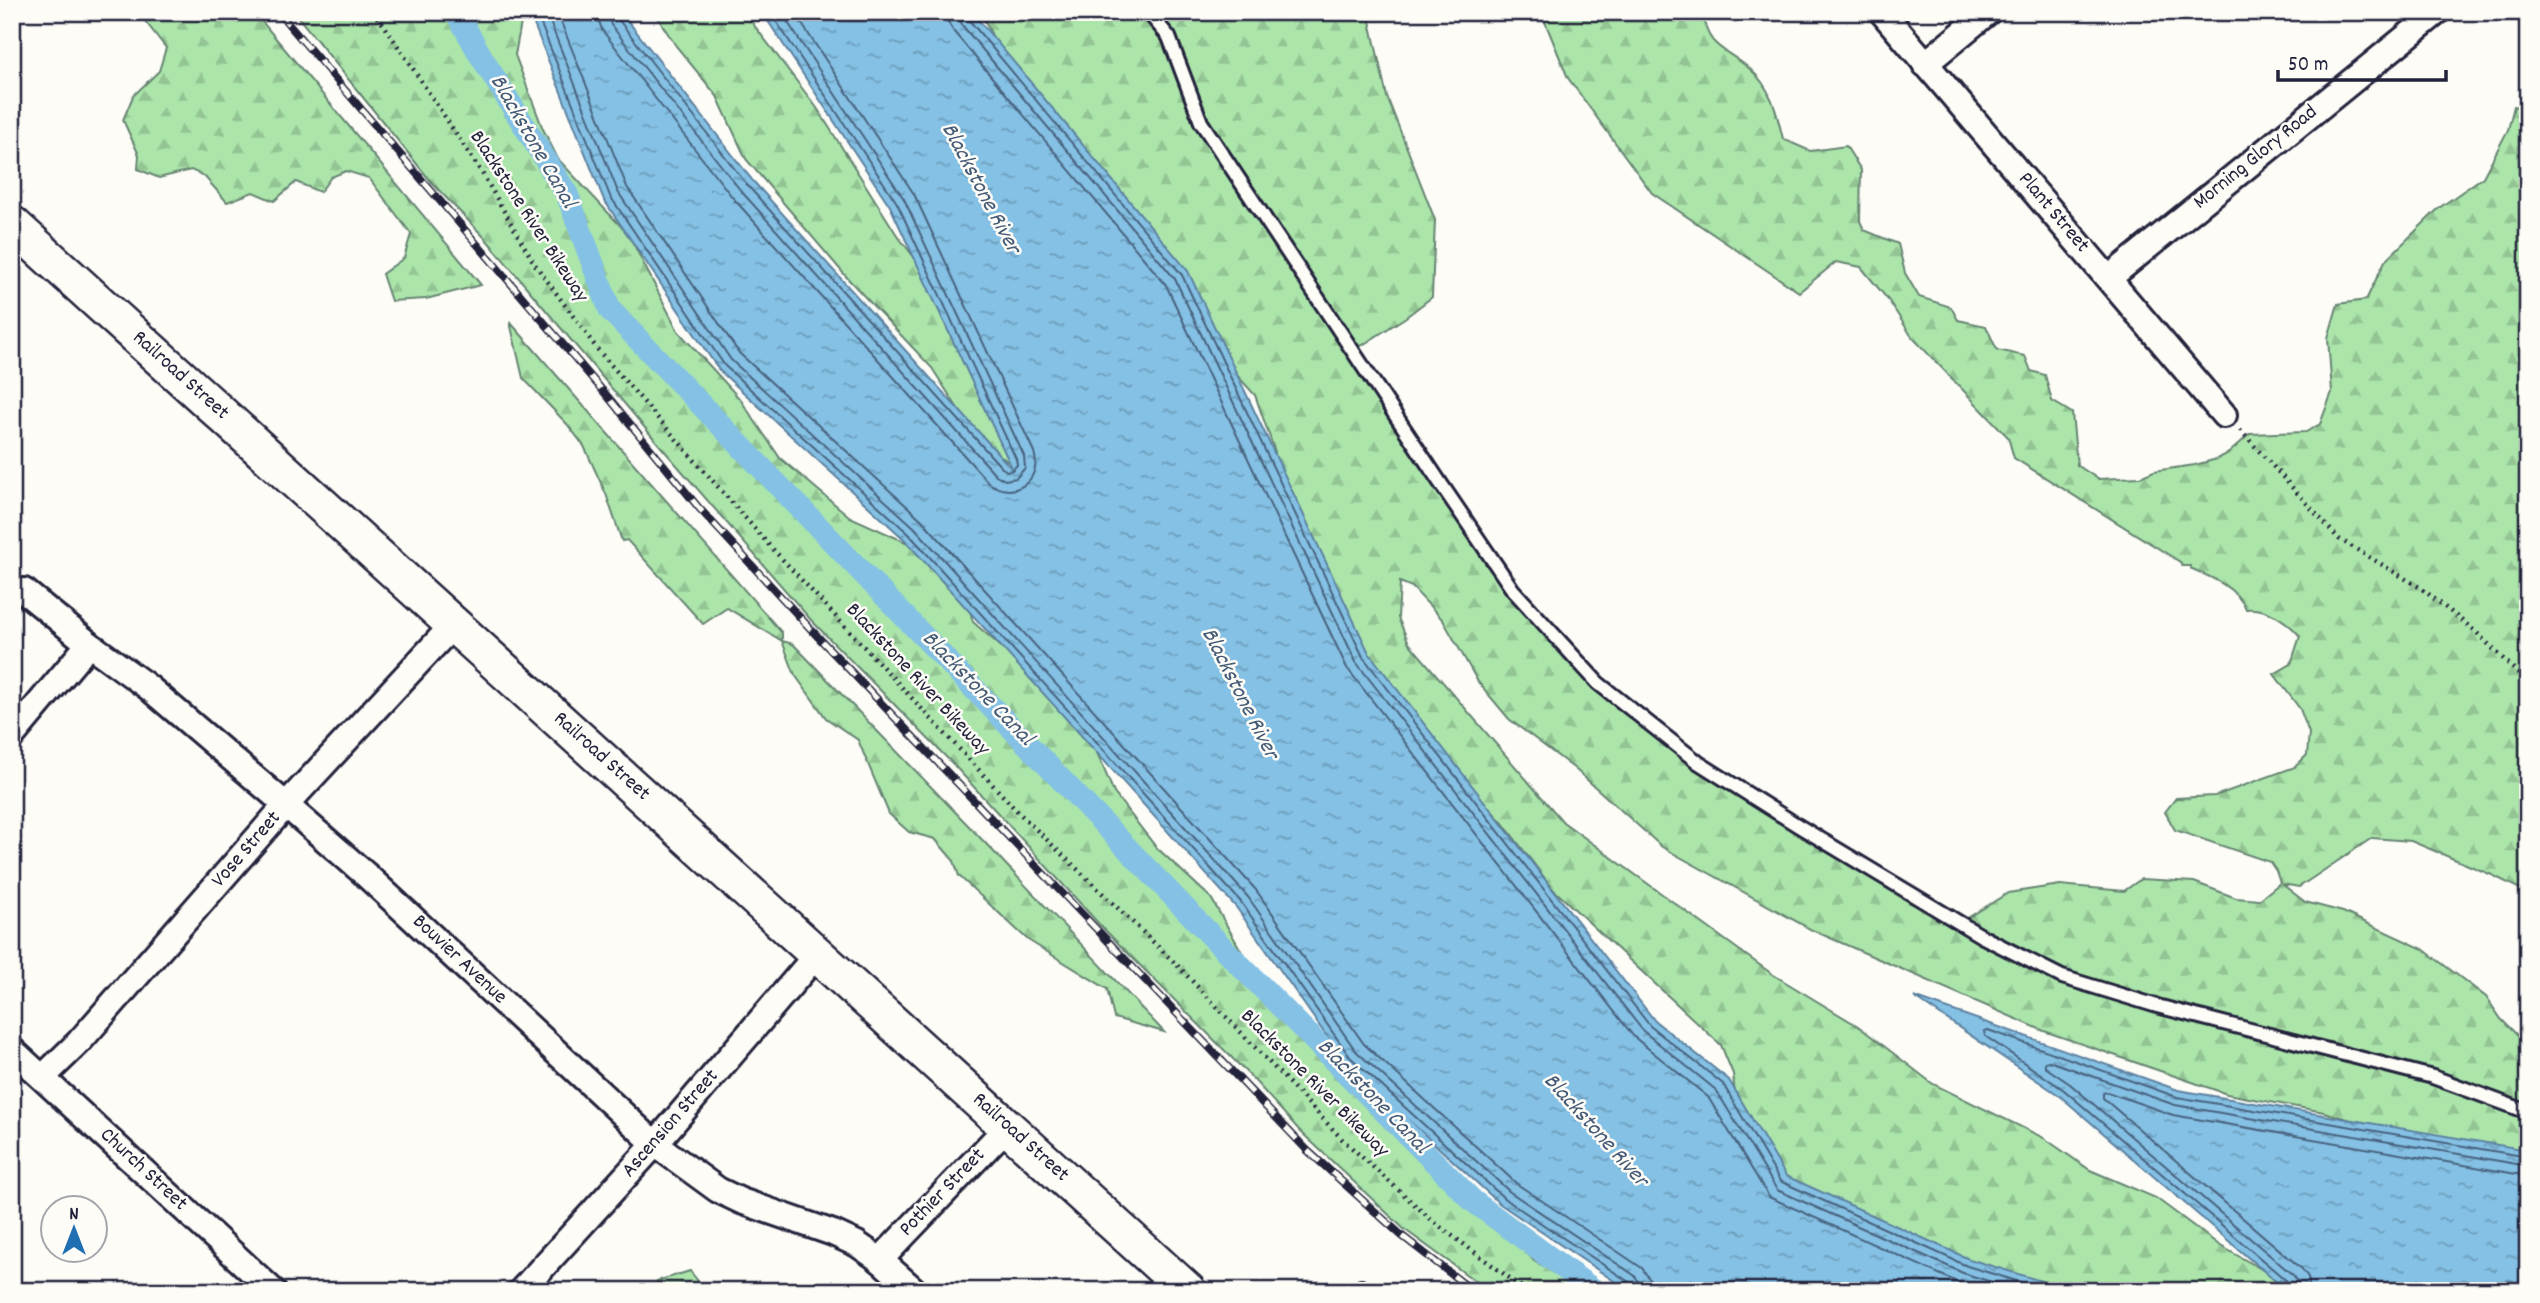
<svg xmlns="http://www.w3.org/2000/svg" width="2540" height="1303" font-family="Dekko,sans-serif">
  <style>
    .forest { fill: url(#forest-firs); stroke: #668472; stroke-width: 2 }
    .water { fill: url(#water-ripples); stroke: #5d81a0; stroke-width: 2 }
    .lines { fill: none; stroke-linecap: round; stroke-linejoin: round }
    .shore { stroke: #49627f; stroke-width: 2 }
    .canal { stroke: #84c1e4; stroke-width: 23 }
    .lane-casing { stroke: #22223b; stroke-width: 18 }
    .street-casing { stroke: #22223b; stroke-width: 30 }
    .secondary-casing { stroke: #22223b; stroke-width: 40 }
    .path { stroke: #22223b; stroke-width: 4.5; stroke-dasharray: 2 5; stroke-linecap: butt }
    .lane { stroke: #fdfcf7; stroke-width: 12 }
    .street { stroke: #fdfcf7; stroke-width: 24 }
    .secondary { stroke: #fdfcf7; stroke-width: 35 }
    .rail-casing { stroke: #22223b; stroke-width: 8 }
    .rail { stroke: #fdfcf7; stroke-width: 5; stroke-dasharray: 16; stroke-linecap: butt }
    .labels { text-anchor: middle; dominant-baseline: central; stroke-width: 5; stroke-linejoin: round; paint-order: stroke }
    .street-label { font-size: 21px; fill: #22223b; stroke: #fdfcf7 }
    .water-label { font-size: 23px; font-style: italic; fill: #445a76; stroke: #fdfcf7 }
  </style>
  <defs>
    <pattern id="forest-firs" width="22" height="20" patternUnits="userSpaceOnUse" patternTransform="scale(1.75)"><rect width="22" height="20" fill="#abe5aa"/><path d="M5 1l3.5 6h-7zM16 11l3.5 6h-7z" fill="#93c493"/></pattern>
    <pattern id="water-ripples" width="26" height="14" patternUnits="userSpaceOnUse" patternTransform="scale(1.75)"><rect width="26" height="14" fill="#84c1e4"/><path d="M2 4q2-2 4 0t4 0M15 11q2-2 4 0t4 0" fill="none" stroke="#6c9cba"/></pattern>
  </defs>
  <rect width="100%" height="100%" fill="#fdfcf7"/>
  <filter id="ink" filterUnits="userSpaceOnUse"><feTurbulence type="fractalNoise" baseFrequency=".0143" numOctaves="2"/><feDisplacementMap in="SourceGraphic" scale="14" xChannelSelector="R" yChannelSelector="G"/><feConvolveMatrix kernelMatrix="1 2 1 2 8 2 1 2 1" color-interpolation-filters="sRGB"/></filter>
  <g filter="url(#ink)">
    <g class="forest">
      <path d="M138 12H254L481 285 426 299 391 301 382 274 404 258 411 234 369 178 346 171 331 177 320 192 296 182 274 201 253 192 227 202 204 176 191 170 159 178 138 169 139 155 123 120 133 96 159 71 166 48Z"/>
      <path d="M294 12H523L515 55 543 129 558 159 629 235 678 331 740 399 780 458 850 517 950 562 962 581 973 622 1040 681 1088 731 1114 793 1156 847 1211 898 1267 996 1330 1071 1407 1147 1483 1202 1534 1261 1573 1282 1585 1291H1489L1404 1229 1300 1131 1254 1080 1099 924 952 763 811 620 656 441 486 239 433 184Z"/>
      <path d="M654 12H744L817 108 897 235 956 311 1019 466 1007 461 976 437 932 368 850 281 746 159 717 96 676 46Z"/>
      <path d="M981 12H1368L1387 97 1435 220 1432 297 1406 317 1355 350 1509 586 1593 678 1697 760 1961 922 2008 893 2060 885 2124 891 2141 879 2194 882 2236 898 2259 900 2280 883 2276 871 2270 862 2175 830 2165 812 2176 798 2215 796 2295 767 2307 755 2309 733 2300 709 2274 674 2291 664 2300 636C2287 621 2267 607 2246 609 2236 587 2211 577 2190 568V566H2182L2180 562 2014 458 2008 437 1912 337 1889 301 1861 267 1836 262 1799 292 1652 193 1568 78 1541 12H1703C1706 49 1726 48 1750 69 1771 87 1777 113 1783 139L1810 151 1846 146 1861 170 1860 221 1864 230 1898 244 1905 273 1919 297 1951 307 1958 320 1986 326 1997 350 2025 356 2031 371 2045 375 2052 401 2072 413 2077 465 2098 479 2140 477 2154 471 2195 465 2217 459 2229 453 2250 434 2306 432 2320 424 2332 392 2328 338 2338 304 2366 300 2385 261 2439 208 2483 177 2508 130 2514 106 2528 110V893L2492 875 2411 841 2372 838 2299 887 2282 884 2305 902 2343 912 2423 949 2486 997 2501 1019 2528 1046V1168L2491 1162 2324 1112 2227 1094 2044 1031 1812 930 1662 847 1575 769 1509 719 1478 682 1443 620 1412 587 1400 582 1398 618 1409 643 1563 822 1772 974 1858 1026 1933 1084 2044 1138 2090 1170 2156 1198 2219 1245 2270 1274 2283 1284V1291H1982L1741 1166 1733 1074 1721 1045 1553 889 1502 822 1402 716 1277 525 1275 452 1255 395 1204 339 993 38Z"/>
      <path d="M510 322 782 633V641L793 644 993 851 1164 1032 1114 1018 1107 989 1028 940 959 876 954 861 935 839 909 832 889 814 858 740 826 718 795 675 782 641 727 608 703 624 627 540 622 541 606 494 584 446 567 424 523 378Z"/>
      <path d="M690 1271 706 1291H655L657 1281Z"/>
    </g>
    <g class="water">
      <path d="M529 12H621L753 181 1013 470 890 206 762 12H972L1188 271 1369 653 1655 1021 1729 1080 1786 1176 1969 1259 2074 1291H1629L1500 1204 1344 1061 1236 907 903 538 719 370 604 200Z"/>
      <path d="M1914 997 2178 1090 2528 1150V1291H2287L2060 1096Z"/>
    </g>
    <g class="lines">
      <g class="shore">
        <path d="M536 12 610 196 725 366 908 533 1241 902 1350 1057 1505 1199 1629 1282 1632 1291"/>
        <path d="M546 12 618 192 731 360 914 527 1248 897 1356 1051 1510 1192 1634 1275 1639 1282 1641 1291"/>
        <path d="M557 12 627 187 739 353 922 520 1256 890 1364 1044 1517 1184 1642 1268 1650 1280 1651 1291"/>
        <path d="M596 12 602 30 733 198 988 482C1012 502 1043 481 1034 452L914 194 794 12"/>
        <path d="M607 12 611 25 741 191 996 475 1005 480 1016 478 1025 468 1024 456 904 199 781 12"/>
        <path d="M616 12 618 19 748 186 1002 468 1007 471 1012 470 1017 465 1016 459 897 203 770 12"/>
        <path d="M947 12 949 24 954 32 1166 285 1347 668 1634 1037 1708 1097 1769 1197 1959 1283 1983 1291"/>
        <path d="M958 12 962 25 1175 279 1356 662 1643 1031 1716 1090 1777 1190 1963 1273 2020 1291"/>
        <path d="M967 12 969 20 1182 275 1363 657 1650 1026 1723 1084 1780 1181 1967 1266 2050 1291"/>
        <path d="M2291 1291 2288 1282 2064 1090 1985 1036 1984 1031 1988 1030 2177 1097 2528 1157"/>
        <path d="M2300 1291 2298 1282 2294 1276 2070 1084 2045 1067V1062L2049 1061 2175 1105 2528 1166"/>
        <path d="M2310 1291 2308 1277 2302 1269 2103 1098V1093L2107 1092 2173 1115 2528 1176"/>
      </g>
      <path class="canal" d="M456 12 482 58 567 194 610 310 1224 949 1473 1201 1595 1291"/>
      <g class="lane-casing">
        <g id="lane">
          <path d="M1148 12 1169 37 1201 122 1441 484 1513 590 1598 683 1699 763 1797 825 1983 937 2062 977 2157 1006 2433 1077 2528 1112"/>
          <path d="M1359 1291 1361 1287"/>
        </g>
      </g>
      <g class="street-casing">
        <g id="street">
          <path d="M1882 12 2224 415"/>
          <path d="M1925 64 1988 12"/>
          <path d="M2109 278 2437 12"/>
          <path d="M24 591 89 644 148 687 286 805 365 874 655 1144 718 1190 741 1201 833 1233 857 1244 880 1260 915 1291"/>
          <path d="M12 736 89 644"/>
          <path d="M12 1050 273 1291"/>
          <path d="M43 1077 79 1042 286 805 453 625"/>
          <path d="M880 1260 1007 1127"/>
          <path d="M521 1291 655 1144 818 953"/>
        </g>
      </g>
      <g class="secondary-casing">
        <path id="secondary" d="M12 224 1188 1291"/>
      </g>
      <g class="path">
        <path d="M372 12 384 25 482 173 534 263 598 350 769 545 1019 813 1176 964 1342 1139 1435 1223 1527 1291"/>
        <path d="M2240 430 2339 539 2421 588 2476 632 2528 683"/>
      </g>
      <use href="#lane" class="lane"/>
      <use href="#street" class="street"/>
      <use href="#secondary" class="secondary"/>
      <g class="rail-casing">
        <path id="rail" d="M278 12 609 398 699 508 820 639 1307 1150 1401 1235 1473 1291"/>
      </g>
      <use href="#rail" class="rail"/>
    </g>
  </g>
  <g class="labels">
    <g class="street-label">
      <text transform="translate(2256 158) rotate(-39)">Morning Glory Road</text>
      <text transform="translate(2053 213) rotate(50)">Plant Street</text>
      <text transform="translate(528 217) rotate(57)">Blackstone River Bikeway</text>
      <text transform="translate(180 376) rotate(42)">Railroad Street</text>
      <text transform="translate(917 680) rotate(47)">Blackstone River Bikeway</text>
      <text transform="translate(601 757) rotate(42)">Railroad Street</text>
      <text transform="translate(247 850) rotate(-49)">Vose Street</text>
      <text transform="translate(459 960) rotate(43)">Bouvier Avenue</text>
      <text transform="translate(1314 1084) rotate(45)">Blackstone River Bikeway</text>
      <text transform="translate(671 1124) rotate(-49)">Ascension Street</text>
      <text transform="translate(1020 1138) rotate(42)">Railroad Street</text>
      <text transform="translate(143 1170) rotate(43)">Church Street</text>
      <text transform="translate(943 1193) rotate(-46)">Pothier Street</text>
    </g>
    <g class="water-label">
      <text transform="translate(532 142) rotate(60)">Blackstone Canal</text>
      <text transform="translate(980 189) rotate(62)">Blackstone River</text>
      <text transform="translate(977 689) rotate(46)">Blackstone Canal</text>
      <text transform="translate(1239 694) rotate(63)">Blackstone River</text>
      <text transform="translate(1372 1097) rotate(46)">Blackstone Canal</text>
      <text transform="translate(1595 1131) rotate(48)">Blackstone River</text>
    </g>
  </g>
  <rect width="2540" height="1303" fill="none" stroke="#fdfcf7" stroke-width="42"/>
  <rect x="21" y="21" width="2498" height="1261" fill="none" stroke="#22223b" stroke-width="2.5" filter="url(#ink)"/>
  <g transform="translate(74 1229)"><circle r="33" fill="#fdfcf7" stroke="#a5a5ac" stroke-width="2"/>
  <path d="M0-5L12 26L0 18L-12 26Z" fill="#1f6fb2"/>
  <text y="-10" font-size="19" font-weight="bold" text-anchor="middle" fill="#22223b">N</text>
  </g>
  <path d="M2278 70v10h168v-10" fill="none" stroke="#22223b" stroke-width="3.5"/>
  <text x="2288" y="70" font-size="21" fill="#22223b" stroke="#fdfcf7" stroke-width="5" paint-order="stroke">50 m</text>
</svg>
